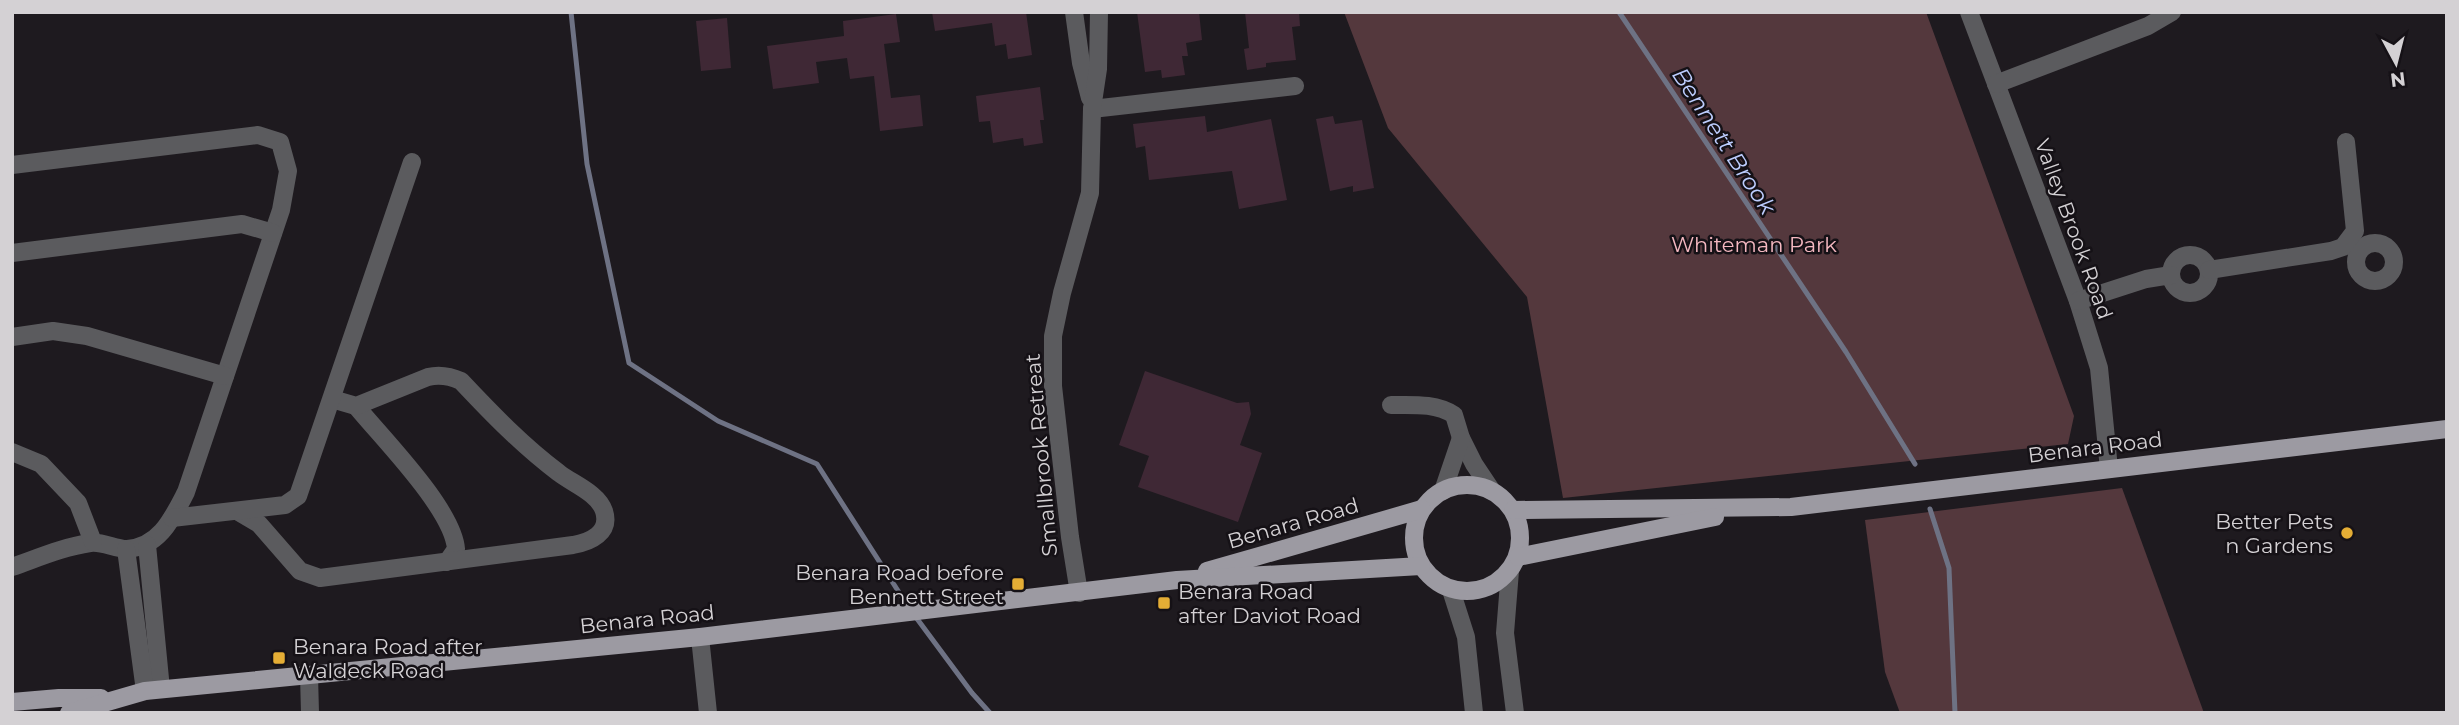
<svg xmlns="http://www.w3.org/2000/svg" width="2459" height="725" font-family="Montserrat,sans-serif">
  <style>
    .green { fill: #54383d }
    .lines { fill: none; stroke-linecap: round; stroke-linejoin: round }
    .stream { stroke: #6e7284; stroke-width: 5 }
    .building { fill: #3f2835 }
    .minor { stroke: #5b5b5e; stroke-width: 18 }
    .major { stroke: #9c9aa2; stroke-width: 18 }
    .poi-dot { fill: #e4ad35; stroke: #151116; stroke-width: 2.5 }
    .labels { text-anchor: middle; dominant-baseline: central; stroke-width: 5; stroke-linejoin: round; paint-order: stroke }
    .street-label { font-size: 21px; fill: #d4d1d4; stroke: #151116 }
    .park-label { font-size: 21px; fill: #f5b8c1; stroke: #151116 }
    .poi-label { font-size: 21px; fill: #d4d1d4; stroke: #151116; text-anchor: end }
    .water-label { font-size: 23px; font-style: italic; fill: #bdcdfe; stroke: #151116 }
  </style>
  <rect width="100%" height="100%" fill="#1e1a1f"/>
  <g class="green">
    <path d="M1344 12H1926L2074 416 2068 444 1563 498 1527 297 1388 128Z"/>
    <path d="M2122 488 2204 713H1900L1885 672 1865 520Z"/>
  </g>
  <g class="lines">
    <g class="stream">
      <path d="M571 12 587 164 629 363 718 421 817 464 909 608"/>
      <path d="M1619 12 1846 352 1915 464"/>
      <path d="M1930 509 1949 568 1955 713"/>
      <path d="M915 616 972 693 990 713"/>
    </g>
  </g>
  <g class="building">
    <path d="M932 12H1026L1032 55 1008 59 1006 44 995 46 992 23 935 31Z"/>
    <path d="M1137 12H1199L1202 40 1186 43 1188 56H1182L1185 75 1162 78 1161 70 1145 72Z"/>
    <path d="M1245 12H1299L1300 26 1292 27 1296 60 1266 63V67L1247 70 1244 49 1249 48Z"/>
    <path d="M896 14 900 42 884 44 891 98 920 95 923 126 880 131 874 76 850 79 847 58 816 62 819 83 773 89 767 46 844 36 843 21Z"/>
    <path d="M727 18 731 68 701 71 696 21Z"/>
    <path d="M1040 87 1044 120H1040L1043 143 1024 146 1023 138 993 143 990 121 979 122 976 96Z"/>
    <path d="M1205 116 1207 132 1271 119 1287 200 1239 209 1232 171 1149 180 1145 146 1136 148 1133 124Z"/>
    <path d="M1333 116 1335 124 1362 120 1374 188 1353 192V186L1330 191 1316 119Z"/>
    <path d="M1145 371 1237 403 1249 402 1251 414 1240 445 1262 453 1238 522 1138 487 1149 456 1119 445Z"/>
  </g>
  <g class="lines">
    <g class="minor">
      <path d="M1074 12 1081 63 1090 98"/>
      <path d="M1969 12 2078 301 2099 368 2109 469"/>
      <path d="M1996 84 2148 26 2172 12"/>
      <path d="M1092 109 1295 86"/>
      <path d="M12 165 258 135 280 142 288 171 281 210 186 492C173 517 160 547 127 549 115 549 102 541 90 543 63 547 38 558 12 567"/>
      <circle cx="2375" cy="262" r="19"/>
      <path d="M12 253 242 224 273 233"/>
      <circle cx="2190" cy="274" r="19"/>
      <path d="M2209 270 2331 251 2343 247 2355 231 2346 142"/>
      <path d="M2078 301 2146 279 2171 275"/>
      <path d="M12 337 53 331 87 336 225 376"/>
      <path d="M1391 405C1413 405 1436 403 1454 415L1461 438 1474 464 1492 491"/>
      <path d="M356 406C382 438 453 509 456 549L447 562"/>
      <path d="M12 452 41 464 78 503 93 542"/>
      <path d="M1443 491 1461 438"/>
      <path d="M237 511 259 524 300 571 320 578 573 545C590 542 611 533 604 511 598 493 573 484 559 473 523 446 492 414 461 381 450 376 440 374 428 377L356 406 332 399"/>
      <path d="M172 518 285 505 298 496 412 162"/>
      <path d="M147 545 161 689"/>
      <path d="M126 549 145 691"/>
      <path d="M1510 571 1505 633 1515 713"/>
      <path d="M1451 590 1466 637 1474 713"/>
      <path d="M1079 593 1070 537 1053 386V336L1062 293 1090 193 1092 109 1098 69 1099 12"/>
      <path d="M700 637 708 713"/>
      <path d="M309 675 310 713"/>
    </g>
    <g class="major">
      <circle cx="1467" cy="538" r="53"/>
      <path d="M1513 510 1791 507 2447 429"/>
      <path d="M1518 557 1715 517"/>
      <path d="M1207 571 1422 509"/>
      <path d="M12 702 59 698H101"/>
      <path d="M69 713 145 691 700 637 1177 580 1421 566"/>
    </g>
  </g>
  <g class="poi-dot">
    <circle cx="2347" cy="533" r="7"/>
    <rect x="1011" y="577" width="14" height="14" rx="3.5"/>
    <rect x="1157" y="596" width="14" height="14" rx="3.5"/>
    <rect x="272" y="651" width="14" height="14" rx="3.5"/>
  </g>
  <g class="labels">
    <g class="street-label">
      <text transform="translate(2074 229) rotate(70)">Valley Brook Road</text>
      <text transform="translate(2095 447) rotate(-7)">Benara Road</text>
      <text transform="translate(1041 455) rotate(-95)">Smallbrook Retreat</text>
      <text transform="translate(1293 523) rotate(-16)">Benara Road</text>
      <text transform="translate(647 619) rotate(-6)">Benara Road</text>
    </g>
    <g class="park-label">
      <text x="1754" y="244">Whiteman Park</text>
    </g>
    <g class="poi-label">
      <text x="2333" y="521">Better Pets<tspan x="2333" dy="24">n Gardens</tspan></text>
      <text x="1004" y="572">Benara Road before<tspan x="1004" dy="24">Bennett Street</tspan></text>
      <text x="1178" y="591" text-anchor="start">Benara Road<tspan x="1178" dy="24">after Daviot Road</tspan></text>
      <text x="293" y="646" text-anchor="start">Benara Road after<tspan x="293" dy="24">Waldeck Road</tspan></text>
    </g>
    <g class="water-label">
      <text transform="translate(1724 141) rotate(57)">Bennett Brook</text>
    </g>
  </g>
  <rect width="2459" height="725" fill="none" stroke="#d4d1d4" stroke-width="28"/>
  <g transform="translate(2396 63) rotate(173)" stroke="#151116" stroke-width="5" paint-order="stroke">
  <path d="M0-5L12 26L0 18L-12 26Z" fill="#d4d1d4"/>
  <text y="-10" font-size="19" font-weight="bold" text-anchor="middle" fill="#d4d1d4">N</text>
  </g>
</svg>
